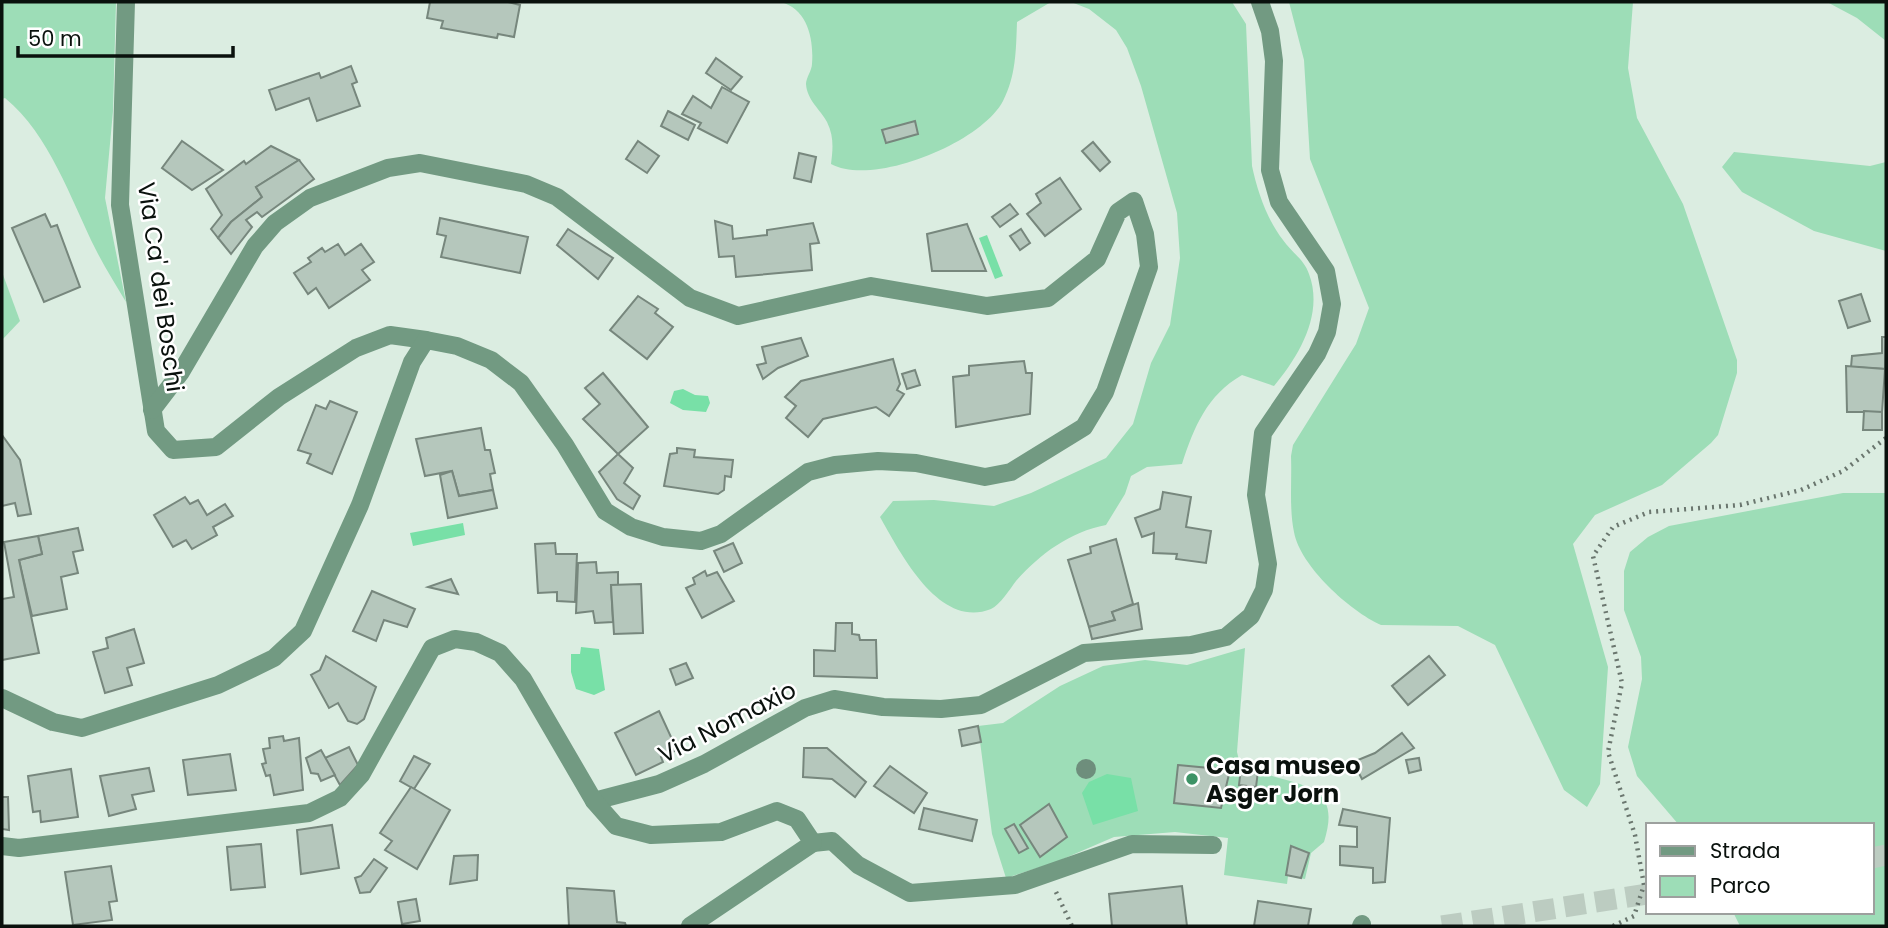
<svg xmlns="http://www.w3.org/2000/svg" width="1888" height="928" font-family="Poppins,sans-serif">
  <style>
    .green { fill: #9dddb7 }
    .water { fill: #78e0a7 }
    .building { fill: #b5c7bc; stroke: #77877d; stroke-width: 2 }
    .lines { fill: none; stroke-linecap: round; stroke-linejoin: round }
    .highway-tunnel { stroke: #bcccc1; stroke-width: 21; stroke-dasharray: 21 10; stroke-linecap: butt }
    .path { stroke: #6a766e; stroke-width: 4.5; stroke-dasharray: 2 5; stroke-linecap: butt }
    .street { stroke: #729a82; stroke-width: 18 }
    .tree { fill: #6e8e7c }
    .poi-dot { fill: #3d9366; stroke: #fff; stroke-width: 2.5 }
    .labels { text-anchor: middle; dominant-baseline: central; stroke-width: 5; stroke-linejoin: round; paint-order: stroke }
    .street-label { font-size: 24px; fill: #0a110d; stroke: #fff }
    .poi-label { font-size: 24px; font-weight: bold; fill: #0a110d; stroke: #fff; text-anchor: start }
  </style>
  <rect width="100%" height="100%" fill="#dbede1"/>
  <g class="green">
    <path d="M2 2H116L113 111 105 198 126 302C116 285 105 268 96 250 70 198 50 135 5 98L2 99Z"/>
    <path d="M781 2H1051L1017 22C1016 50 1016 76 1003 101 981 143 873 187 831 164 833 149 834 136 827 122 820 109 807 100 806 84 806 78 812 70 812 64 814 38 807 9 781 2Z"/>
    <path d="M1071 2H1232L1246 24 1252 166C1257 190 1267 220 1283 240 1291 252 1304 259 1309 274 1324 314 1299 356 1274 386L1242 375C1207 395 1194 427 1182 464L1147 467 1131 476 1125 494 1106 525C1070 532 1041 553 1016 581 1010 589 1000 605 991 609 939 630 900 552 880 517L893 501 934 500 994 506 1031 493 1106 458 1133 424 1151 363 1170 325 1180 258 1177 213 1141 86 1127 48 1116 30 1089 9Z"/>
    <path d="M1289 2H1633L1628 68 1637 118 1683 204 1737 360V373L1718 435 1711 443 1662 485 1595 515 1573 544 1608 667 1600 784 1587 807 1564 790 1495 645 1458 626 1381 625C1350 611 1300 566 1294 532 1289 508 1292 480 1291 456L1293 445 1356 344 1369 308 1310 159 1304 60Z"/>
    <path d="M1827 2H1886V41L1857 18Z"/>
    <path d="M1734 152 1870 166 1886 162V251L1814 231 1742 192 1722 167Z"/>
    <path d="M2 272 20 321 2 340Z"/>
    <path d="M1843 493H1886V926H1740L1733 912H1872V825H1679L1637 776 1628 747 1642 679 1641 657 1624 610V571L1630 552 1648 537 1669 526Z"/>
    <path d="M1245 648 1237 752 1241 768C1254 770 1266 774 1279 778 1319 788 1338 797 1324 842L1311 853 1305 879 1288 876 1287 884 1224 875 1228 838 1175 832 1114 837 1056 862 1006 878 992 834 978 726 1003 723 1060 686 1103 666 1145 660 1187 665Z"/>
  </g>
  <g class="water">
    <path d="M987 235 1003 276 995 279 979 238Z"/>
    <path d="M683 389 695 395 708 396 710 403 706 412 683 410 670 403 674 391Z"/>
    <path d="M463 523 465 535 413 546 410 533Z"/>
    <path d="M581 647 599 649 605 690 594 695 576 689 571 672V654H580Z"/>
    <path d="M1107 774 1131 778 1138 811 1093 825 1082 793 1089 782Z"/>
  </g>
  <g class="building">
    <path d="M430 2H508L520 5 514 37 498 34 497 38 441 28 443 21 427 18Z"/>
    <path d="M716 58 742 77 731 90 706 73Z"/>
    <path d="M351 66 357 82 352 84 360 106 317 121 309 98 276 110 269 90 319 73 321 78Z"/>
    <path d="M722 87 749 102 727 143 698 128 701 123 682 114 693 96 711 108Z"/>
    <path d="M668 111 695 125 688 140 661 126Z"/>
    <path d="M915 121 918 134 886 143 882 130Z"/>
    <path d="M182 141 223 170 192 190 162 168Z"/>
    <path d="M638 141 659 156 647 173 626 159Z"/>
    <path d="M1093 142 1110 162 1100 171 1082 151Z"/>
    <path d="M271 146 299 160 256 187 262 197 231 222 218 238 211 229 222 215 206 189 244 161 246 164Z"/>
    <path d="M799 153 816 157 811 182 794 178Z"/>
    <path d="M299 160 314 179 262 217 257 212 246 220 252 227 231 254 218 238 231 222 262 197 256 187Z"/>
    <path d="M1060 178 1081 209 1045 236 1027 214 1041 203 1036 194Z"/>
    <path d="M1010 204 1018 214 1000 227 992 217Z"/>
    <path d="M45 214 51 227 57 225 80 287 44 302 12 228Z"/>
    <path d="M440 218 528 237 520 273 441 257 446 236 437 234Z"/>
    <path d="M715 221 732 226 733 239 767 235V230L813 223 819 243 810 244 812 270 736 277 734 256 719 257Z"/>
    <path d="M967 224 986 271H932L927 234Z"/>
    <path d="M568 229 613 258 598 279 557 245Z"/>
    <path d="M1021 229 1030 243 1020 250 1010 236Z"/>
    <path d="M338 244 345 255 361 244 374 262 362 270 370 280 329 308 316 288 308 294 294 273 311 262 308 258 322 248 325 252Z"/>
    <path d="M1861 294 1870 321 1848 328 1839 301Z"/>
    <path d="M638 296 658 309 655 313 673 327 647 359 610 330Z"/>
    <path d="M1882 337H1886L1885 369 1851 367 1852 356 1882 353Z"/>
    <path d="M801 338 808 356 778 368 763 379 757 365 766 363 762 347Z"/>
    <path d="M893 359 900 384 897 390 904 394 889 416 876 407 823 419 808 437 786 418 796 406 785 397 801 381Z"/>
    <path d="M1024 361 1026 373H1032L1030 414 956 427 953 377 969 375V366Z"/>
    <path d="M1846 366 1885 369 1882 412H1847Z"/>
    <path d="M915 370 920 385 907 389 902 374Z"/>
    <path d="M603 373 648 427 618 454 583 419 600 404 585 388Z"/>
    <path d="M330 401 357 412 332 474 307 463 311 454 298 450 316 405 326 409Z"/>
    <path d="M1864 411 1882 412V430H1863Z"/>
    <path d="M481 428 485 450H490L495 473 490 474 493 490 459 496 452 471 425 476 416 439Z"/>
    <path d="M2 435 20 460 31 514 18 516 15 503 2 506Z"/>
    <path d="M677 448 695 450 694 457 733 460 731 477 725 476 724 490 718 494 664 486 670 454 677 453Z"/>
    <path d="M618 454 633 468 624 483 640 496 633 509 617 499 599 472Z"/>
    <path d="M452 471 459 496 493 490 497 508 448 518 440 475Z"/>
    <path d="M1163 492 1191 497 1186 527 1211 531 1206 563 1176 559 1177 554 1153 553 1154 533 1142 537 1135 518 1160 509Z"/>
    <path d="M185 497 190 504 198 500 207 515 225 504 233 516 213 527 217 535 192 549 186 540 173 547 154 515Z"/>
    <path d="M78 528 83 550 73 552 78 573 61 577 67 609 32 616 19 560 42 554 38 536Z"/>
    <path d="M38 536 42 554 19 560 39 653 2 660V599L14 597 4 542Z"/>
    <path d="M1116 539 1133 604 1112 612 1115 620 1089 627 1068 560 1091 553 1090 547Z"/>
    <path d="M555 543 556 554H577L575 602 557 601V592L538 593 535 544Z"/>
    <path d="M733 543 742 563 724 572 714 551Z"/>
    <path d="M596 562 597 573 618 572V585H611L613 622 595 623 593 611 576 613 578 563Z"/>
    <path d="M705 571 707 576 717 572 734 601 702 618 686 588 695 584 693 578Z"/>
    <path d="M451 579 458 594 428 587Z"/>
    <path d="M641 584 643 633 614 634 611 585Z"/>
    <path d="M372 591 415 609 407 627 384 620 376 641 353 631Z"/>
    <path d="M1138 603 1142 629 1092 639 1089 627 1115 620 1112 612Z"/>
    <path d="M836 623H852V634L859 635 860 640H876L877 678 814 676V650L835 651Z"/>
    <path d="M134 629 144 663 127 668 132 685 105 693 93 652 108 648 106 638Z"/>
    <path d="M326 656 376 687 364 719 357 724 348 721 338 703 329 708 311 675 320 670Z"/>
    <path d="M1429 656 1445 675 1408 705 1392 686Z"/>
    <path d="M686 663 693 678 676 685 670 669Z"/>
    <path d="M659 711 677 750 661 757 663 762 636 775 615 733Z"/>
    <path d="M978 726 981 742 962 746 959 730Z"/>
    <path d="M1402 733 1414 748 1362 779 1353 762 1375 753Z"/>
    <path d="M283 736 284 741 299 738 303 790 274 795 270 775 266 776 262 764 266 763 263 749 270 748 269 738Z"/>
    <path d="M349 747 358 765 340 785 325 758Z"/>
    <path d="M804 748H827L866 782 855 797 832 779 803 777Z"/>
    <path d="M321 750 335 775 321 781 318 774 311 773 306 758Z"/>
    <path d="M230 754 236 790 188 795 183 760Z"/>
    <path d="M414 756 430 764 414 789 400 781Z"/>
    <path d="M1419 758 1421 770 1409 773 1406 760Z"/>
    <path d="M1178 765 1230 770 1221 808 1174 803Z"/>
    <path d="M890 766 927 793 914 813 874 786Z"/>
    <path d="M149 768 154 791 132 795 136 809 109 816 100 776Z"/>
    <path d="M1241 768 1258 771 1256 787 1239 785Z"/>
    <path d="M71 769 78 817 41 822 40 811 33 812 28 776Z"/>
    <path d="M411 787 450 810 417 869 385 850 392 841 380 833Z"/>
    <path d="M2 797H8L9 830 2 829Z"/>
    <path d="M1049 804 1067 837 1040 857 1020 825Z"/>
    <path d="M924 808 977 820 972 841 919 829Z"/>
    <path d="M1343 809 1390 818 1385 882 1373 883V868L1340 865V846L1357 847V827L1339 825Z"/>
    <path d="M1014 824 1028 848 1019 853 1005 829Z"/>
    <path d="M332 825 339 868 301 874 297 830Z"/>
    <path d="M261 844 265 887 231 890 227 847Z"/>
    <path d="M1291 846 1309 853 1301 878 1286 875Z"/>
    <path d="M478 855 477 880 450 884 454 856Z"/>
    <path d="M374 859 387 868 370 892 360 893 355 878 361 876Z"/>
    <path d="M111 866 117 901 109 902 112 920 73 925 65 872Z"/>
    <path d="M1182 886 1187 926H1112L1109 894Z"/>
    <path d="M567 888 614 891 617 922 625 923 626 926H569Z"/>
    <path d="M416 899 420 921 402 924 398 902Z"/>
    <path d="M1258 901 1311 909 1308 926H1254Z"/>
  </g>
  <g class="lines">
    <g class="highway-tunnel">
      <path d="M1872 858 1886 855"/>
      <path d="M1442 926 1648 894"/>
    </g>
    <g class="path">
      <path d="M1056 892 1072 926"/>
      <path d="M1613 926 1634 916 1644 885 1635 835 1608 752 1622 683 1593 556 1613 527 1649 512 1740 505 1801 490 1843 471 1886 438"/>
    </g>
    <g class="street">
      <path d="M126 2 120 205 156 431 173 450 216 447 279 397 356 348 390 335 426 340"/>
      <path d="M2 698 53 722 82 728 218 685 274 658 303 631 360 505 412 362 426 340 457 346 491 360 521 383 565 445 605 511 631 527 663 537 701 541 721 534 808 472 835 465 878 461 916 463 985 477 1011 472 1084 427 1105 392 1149 267 1145 234 1134 201 1118 212 1097 259 1048 298 987 306 871 286 738 316 690 298 557 197 526 184 420 163 388 168 310 198 275 223 255 246 181 372 152 410"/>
      <path d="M594 801 659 784 704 764 805 708 834 699 883 707 941 709 981 705 1084 653 1191 645 1226 637 1251 616 1264 590 1268 564 1256 495 1263 433 1317 354 1327 332 1332 304 1326 271 1279 202 1270 170 1274 61 1270 31 1260 2"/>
      <path d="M813 843 832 841 858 865 910 893 1015 885 1132 844 1213 845"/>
      <path d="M2 846 19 848 309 813 340 798 361 775 432 648 455 639 476 642 500 653 523 679 594 801 616 826 651 835 721 832 777 811 797 819 813 843 690 926"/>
      <path d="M1361 926 1362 924"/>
    </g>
  </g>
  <circle class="tree" cx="1086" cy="769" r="10"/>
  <circle class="poi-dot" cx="1192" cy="779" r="7"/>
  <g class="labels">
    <g class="street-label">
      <text transform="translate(161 287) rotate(82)">Via Ca' dei Boschi</text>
      <text transform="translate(727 722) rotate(-27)">Via Nomaxio</text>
    </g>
    <g class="poi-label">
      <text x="1206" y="765">Casa museo<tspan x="1206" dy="28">Asger Jorn</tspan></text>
    </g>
  </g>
  <rect width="1888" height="928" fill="none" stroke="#0a110d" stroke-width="7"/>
  <rect x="1646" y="823" width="228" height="91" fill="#ffffff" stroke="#9da09e" stroke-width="2"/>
  <rect x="1660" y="846" width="35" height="10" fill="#729a82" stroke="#9da09e" stroke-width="2"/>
  <text x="1710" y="858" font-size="21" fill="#0a110d">Strada</text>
  <rect x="1660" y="876" width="35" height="21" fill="#9dddb7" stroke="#9da09e" stroke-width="2"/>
  <text x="1710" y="893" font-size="21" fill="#0a110d">Parco</text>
  <path d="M18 46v10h215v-10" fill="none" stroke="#0a110d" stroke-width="3.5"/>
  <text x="28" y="46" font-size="21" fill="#0a110d" stroke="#ffffff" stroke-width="5" paint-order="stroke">50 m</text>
</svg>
